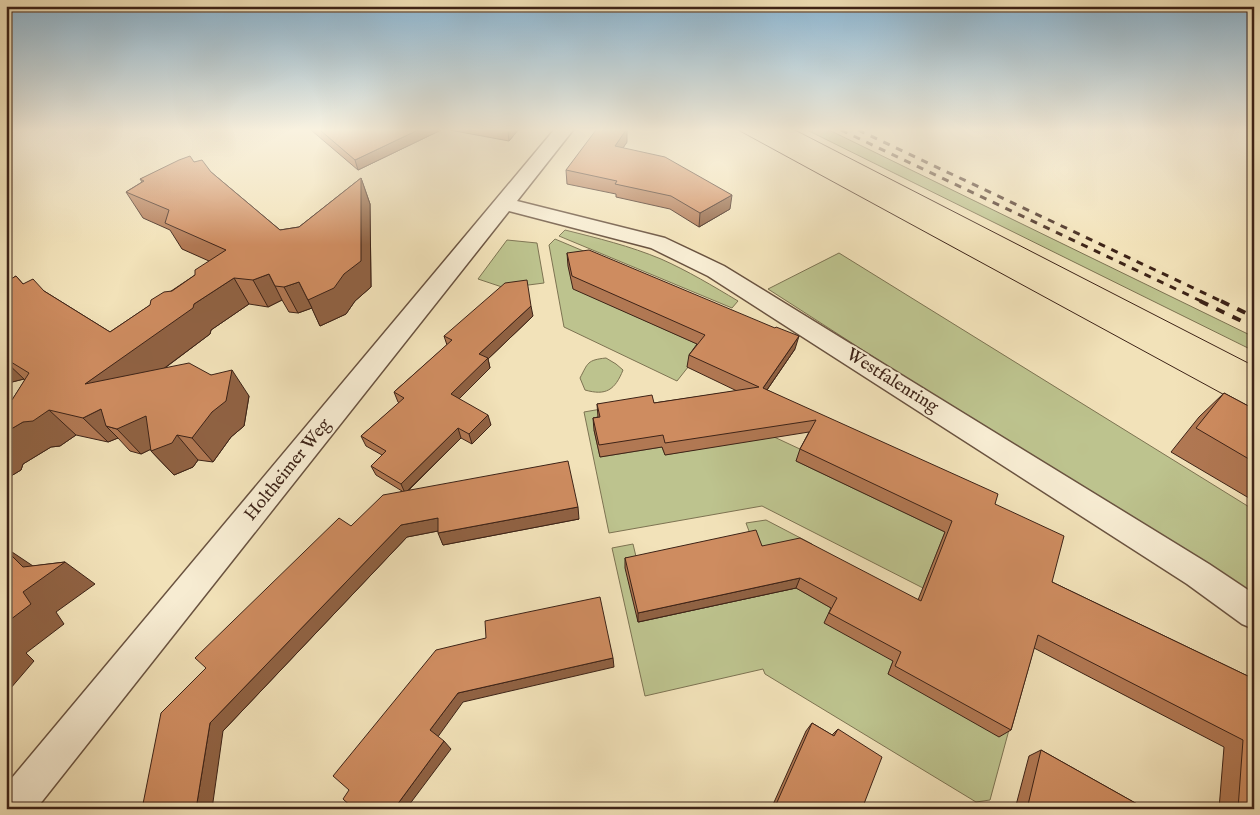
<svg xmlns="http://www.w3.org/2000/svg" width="1260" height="815" font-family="'IM FELL English',serif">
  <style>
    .green { fill: #bdc38e; stroke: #7d7352 }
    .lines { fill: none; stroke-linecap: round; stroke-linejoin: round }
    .minor-casing { stroke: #6a5340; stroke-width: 3 }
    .minor { fill: #f7ecd2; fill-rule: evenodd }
    .tram { stroke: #3d2317; stroke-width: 1 }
    .rail-far1 { stroke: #3d2317; stroke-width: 3; stroke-dasharray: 7 7; stroke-linecap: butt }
    .rail { stroke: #3d2317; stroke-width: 4; stroke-dasharray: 9 9; stroke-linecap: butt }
    .wall { fill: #b17853; stroke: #3d2317 }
    .shaded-wall { fill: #906243; stroke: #3d2317 }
    .building { fill: #ce8c60; stroke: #3d2317 }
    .labels { text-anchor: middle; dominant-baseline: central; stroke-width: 4.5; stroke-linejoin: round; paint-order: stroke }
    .street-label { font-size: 18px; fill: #3d2317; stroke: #f7ecd2 }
  </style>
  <rect width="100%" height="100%" fill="#f2e2b9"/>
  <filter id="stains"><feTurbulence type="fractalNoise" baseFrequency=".004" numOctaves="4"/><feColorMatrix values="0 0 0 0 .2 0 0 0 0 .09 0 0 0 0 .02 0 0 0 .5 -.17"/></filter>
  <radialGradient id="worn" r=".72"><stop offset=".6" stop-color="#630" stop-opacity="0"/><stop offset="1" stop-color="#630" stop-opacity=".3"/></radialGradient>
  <g class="green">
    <path d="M807 130H829L1254 337V351Z"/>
    <path d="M565 230C597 238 630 246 661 259 688 271 713 286 738 301L732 308 559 236Z"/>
    <path d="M555 239 600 258 597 299 704 347 677 381 564 327 549 245Z"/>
    <path d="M507 240 537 243 544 283 505 288 478 279Z"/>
    <path d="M839 253 1254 510V602L768 289Z"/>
    <path d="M606 358 616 364 623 370C615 390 606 396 585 390L580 378C588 363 587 360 606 358Z"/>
    <path d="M607 408 600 429 594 430 600 457 662 447 665 455 772 436 802 450 796 461 945 532 923 588 762 506 609 533 584 412Z"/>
    <path d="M766 520 812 544 768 555 782 591 796 588 831 608 893 661 888 674 1026 667 990 800 976 802 765 674 763 669 645 696 612 548 633 544 638 565 639 622 772 593 746 523Z"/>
  </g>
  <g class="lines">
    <g class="minor-casing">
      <path id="minor" d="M554 130H573L517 201 665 238 724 266 1209 564 1254 594V629L1242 624 1187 584 708 276 651 248 509 211 36 809H6V785Z"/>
    </g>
    <use href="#minor" class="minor"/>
    <g class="tram">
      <path d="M738 130 1254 411"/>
      <path d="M795 130 1254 366"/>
    </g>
    <g class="rail-far1">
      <path d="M841 130 1203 302"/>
      <path d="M858 130 1223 302"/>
    </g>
    <g class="rail">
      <path d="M1200 301 1254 327"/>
      <path d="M1221 301 1254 317"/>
    </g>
  </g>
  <g class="wall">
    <path d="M311 130H441L358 170Z"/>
    <path d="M450 130H518L509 141Z"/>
    <path d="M627 142 623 148 730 209 699 227 670 209 616 197V194L567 184 566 170Z"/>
    <path d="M194 162 211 172 280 230 299 227 361 178 370 204 371 287 355 301 346 314 320 326 312 308 298 313 289 312 282 300 268 307 249 304 211 330 210 334 165 368 211 375 249 396 244 426 231 437 213 462 198 460 193 467 174 475 151 451V449L141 454 130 451 118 438 108 442 76 435 60 446 51 447 23 464 21 470 6 479V403H7L6 401 12 400 25 380 24 379 12 382 6 377V282L16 276 23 284 44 291 110 332 195 275 209 261 182 249 170 230 143 218 126 192 142 182 140 179Z"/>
    <path d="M567 253 795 349 767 390 995 504 1052 582 1254 679V809H1219L1224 747 1034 648 1011 730 999 737 888 674 893 661 824 623 831 608 796 588 638 622 625 568V558L762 546 918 600 945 532 796 461 800 449 809 432 665 455 662 447 600 457 594 430 593 418 598 417 597 404 654 403 737 391 687 367 689 355 697 344 573 289 568 266Z"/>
    <path d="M533 316 488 359 490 368 459 399 491 425 472 444 461 438 409 490 579 519 443 545 438 531 407 537 223 731 142 809 351 526 402 491 376 475 371 466 382 455 366 446 361 436 399 403 398 402 394 392 447 345 444 336Z"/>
    <path d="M1224 393 1254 409V501L1171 452 1199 417Z"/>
    <path d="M812 723 832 735 838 729 862 809H771L806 731Z"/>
    <path d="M1041 750 1146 809H1015L1029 756Z"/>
  </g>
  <g class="shaded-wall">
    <path d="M418 130H441L358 170 355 160Z"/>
    <path d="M508 130H518L509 141 508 131Z"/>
    <path d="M626 130H627V142L615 159V146Z"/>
    <path d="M361 178 370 204 371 287 355 301 346 314 320 326 308 300Z"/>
    <path d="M732 195 730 209 699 227 700 213Z"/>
    <path d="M269 274 282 300 268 307 253 280Z"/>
    <path d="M234 278 249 304 211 330 210 334 108 410 85 384 194 304Z"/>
    <path d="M299 282 312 308 298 313 284 287Z"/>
    <path d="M531 306 533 316 488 359 490 368 454 404 451 394 479 354Z"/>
    <path d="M799 336 795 349 760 400 763 388Z"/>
    <path d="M6 362 24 379 12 382 6 377Z"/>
    <path d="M232 370 249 396 244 426 231 437 213 462 192 438Z"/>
    <path d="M101 409 146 416 168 441 141 454 117 429 106 426 118 438 108 442 83 418Z"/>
    <path d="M49 410 76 435 60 446 51 447 23 464 21 470 6 479V432L23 422Z"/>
    <path d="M488 415 491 425 472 444 469 434Z"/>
    <path d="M458 428 461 438 405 493 401 484Z"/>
    <path d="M177 435 198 460 193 467 174 475 151 451Z"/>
    <path d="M578 507 579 519 443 545 438 533Z"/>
    <path d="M438 518 443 530 407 537 223 731 212 809H196L210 723 401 525Z"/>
    <path d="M6 548 33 566 65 562 95 584 56 612 64 624 26 653 34 661 10 689 6 687V623L23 592V567L6 550Z"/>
    <path d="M800 578 796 588 638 622V613Z"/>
    <path d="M613 658 614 667 463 702 437 738 430 730 458 693Z"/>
    <path d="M444 741 451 749 406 809H394Z"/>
  </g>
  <g class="building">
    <path d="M320 130H418L355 160Z"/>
    <path d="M596 130H626L615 146 665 157 732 195 700 213 671 196 615 184 617 181 566 170Z"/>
    <path d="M190 156 194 162 202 160 211 172 280 230 299 227 361 178V261L344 274 334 288 308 300 299 282 284 287 275 286 269 274 253 280 234 278 194 304 193 308 85 384 189 363 211 375 232 370 226 401 212 412 192 438 177 435 172 443 151 451 146 416 117 429 106 426 101 409 83 418 49 410 33 421 23 422 6 432V403L9 402 6 401 12 400 29 373 6 359V282L16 276 23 284 33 279 44 291 110 332 150 305 151 300 164 292 172 291 195 275V270L226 250 165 223 169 210 126 192 144 181 140 179 179 160Z"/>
    <path d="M589 250 775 328 776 327 799 336 763 388 998 494 995 504 1064 536 1052 582 1254 679V809H1238L1243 740 1038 635 1011 730 895 666 901 652 829 613 837 598 800 578 638 613 625 558 756 530 762 546 800 538 921 601 952 521 800 449 816 420 665 443 663 435 599 445 593 418 600 417 597 404 652 395 654 403 759 387 689 355 705 335 572 276 567 253Z"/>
    <path d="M527 280 531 306 479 354 488 358 451 394 488 415 469 434 458 428 401 484 371 466 386 451 361 436 404 398 394 392 452 340 444 336 505 283Z"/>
    <path d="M1224 393 1254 409V462L1196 428Z"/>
    <path d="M568 461 578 507 438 533V518L401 525 210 723 196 809H142L161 713 206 668 195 658 339 518 351 526 383 495Z"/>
    <path d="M6 550 23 567 65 562 23 592 31 604 6 623Z"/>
    <path d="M600 597 613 658 458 693 430 730 444 741 394 809H354L343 799 349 790 333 776 436 650 486 638 485 621Z"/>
    <path d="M812 723 834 736 838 729 882 757 862 809H774Z"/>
    <path d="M1041 750 1146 809H1027Z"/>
  </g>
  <linearGradient id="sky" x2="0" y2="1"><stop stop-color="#8bb7d5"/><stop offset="0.53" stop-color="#f9f2e0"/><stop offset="1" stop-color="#f9f2e0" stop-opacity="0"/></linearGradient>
  <rect width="1260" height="245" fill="url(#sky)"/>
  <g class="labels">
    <g class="street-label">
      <text transform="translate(892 381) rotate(32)">Westfalenring</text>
      <text transform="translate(288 470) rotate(-51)">Holtheimer Weg</text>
    </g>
  </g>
  <rect width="1260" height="815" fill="none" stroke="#f2e2b9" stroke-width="25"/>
  <rect x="8" y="8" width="1245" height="800" fill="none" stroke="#3d2317" stroke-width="2.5"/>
  <rect x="12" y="12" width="1235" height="790" fill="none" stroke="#3d2317"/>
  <rect width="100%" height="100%" filter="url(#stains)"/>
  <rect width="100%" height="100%" fill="url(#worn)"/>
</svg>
